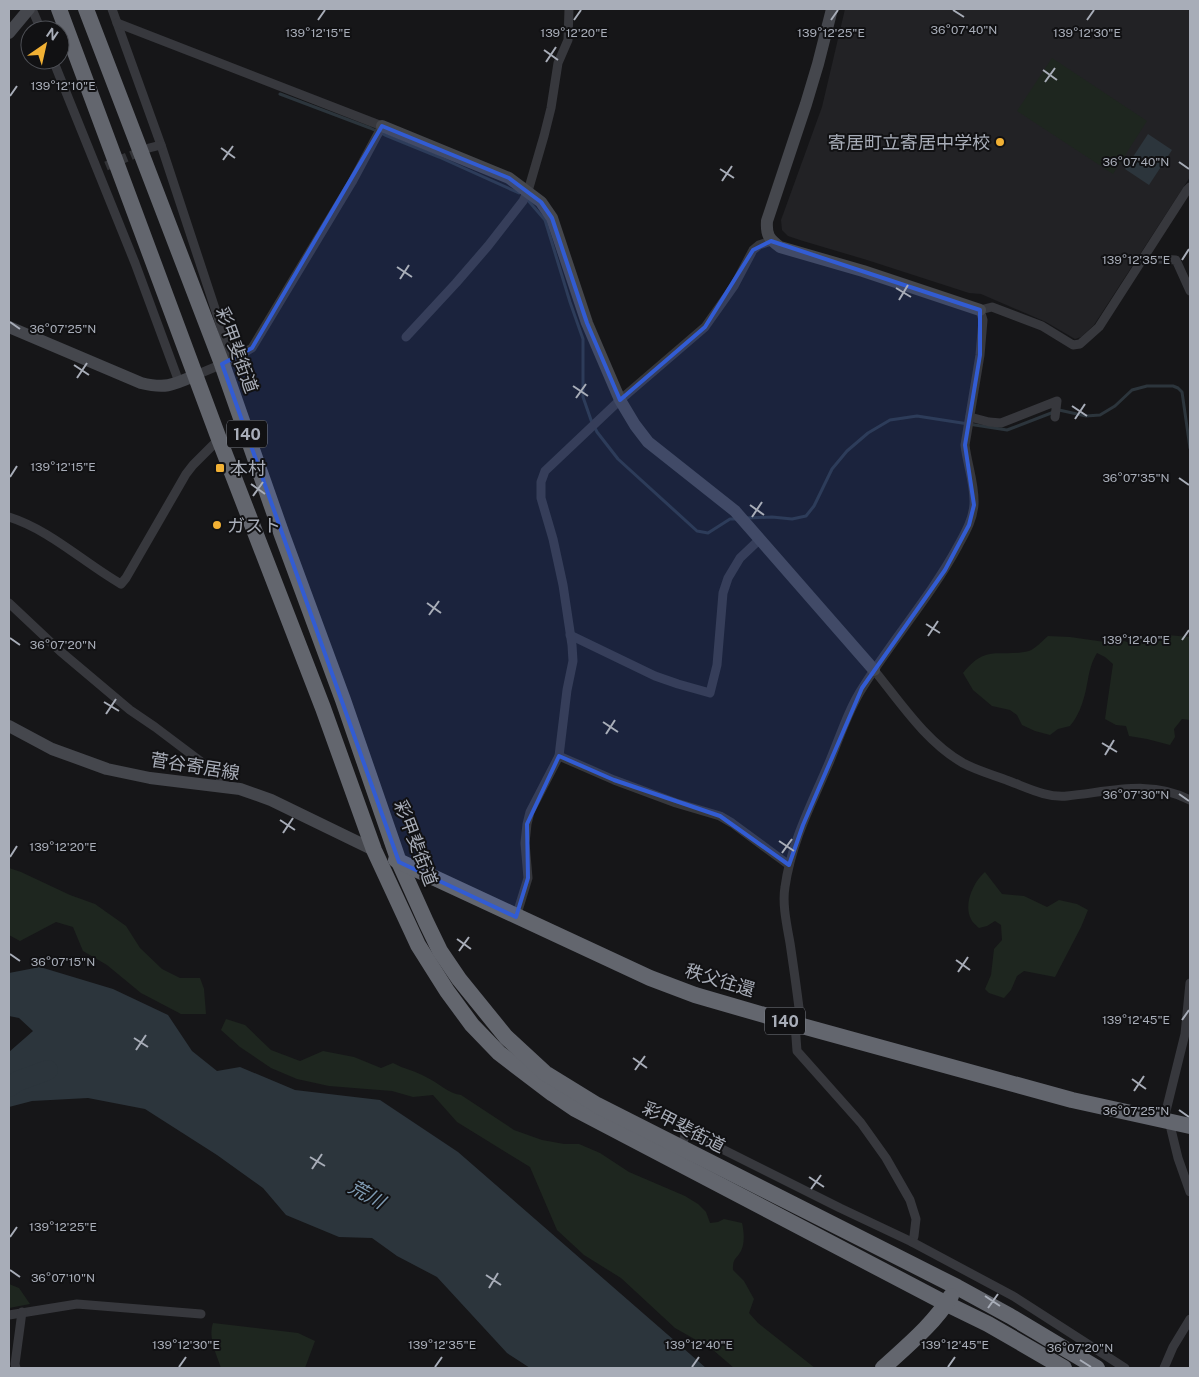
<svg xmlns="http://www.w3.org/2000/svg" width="1199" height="1377" font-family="'Public Sans','Noto Sans JP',sans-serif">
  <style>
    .built { fill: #222225 }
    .green { fill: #1e261f }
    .water { fill: #2c353c }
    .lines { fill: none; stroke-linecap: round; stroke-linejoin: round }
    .stream { stroke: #2c353c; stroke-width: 3 }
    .river { stroke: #2c353c; stroke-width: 20 }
    .street-tunnel { stroke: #333438; stroke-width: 9; stroke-dasharray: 9 4.5; stroke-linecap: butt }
    .street { stroke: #37383d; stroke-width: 9 }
    .secondary { stroke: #45474d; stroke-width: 12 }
    .highway { stroke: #63666e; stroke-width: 16 }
    .marked { fill: #325cd3; fill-opacity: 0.2; stroke: #325cd3; stroke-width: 4; stroke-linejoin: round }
    .ticks { fill: none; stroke: #a8adb8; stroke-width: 2 }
    .poi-dot { fill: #f2b134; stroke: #111113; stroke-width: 2 }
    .labels { text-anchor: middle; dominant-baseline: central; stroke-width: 4; stroke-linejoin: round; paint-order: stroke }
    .shield { fill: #111113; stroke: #7b7e86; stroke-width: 1 }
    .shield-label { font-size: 16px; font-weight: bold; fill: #a8adb8 }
    .poi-label { font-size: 18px; fill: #a8adb8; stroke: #111113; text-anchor: start }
    .street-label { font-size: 18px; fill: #a8adb8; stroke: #111113 }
    .water-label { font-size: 19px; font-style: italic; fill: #7f9bb3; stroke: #111113 }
    .ticks-label { font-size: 12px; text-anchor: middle; fill: #a8adb8; stroke: #111113; stroke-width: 4; stroke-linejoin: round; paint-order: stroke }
  </style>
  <rect width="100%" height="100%" fill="#161618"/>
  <path class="built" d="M845 9H1190V177L1094 325 1081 337 1075 339 1046 322 981 294 969 293 867 260 803 241 788 236 782 230 781 220 822 107Z"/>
  <g class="green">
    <path d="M1052 58 1147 121 1113 174 1017 111Z"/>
    <path d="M1167 635 1190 637V720L1182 719 1174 729 1175 737 1170 745 1147 739 1129 736 1126 726 1116 725 1105 719 1113 664 1105 657 1097 653C1092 661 1090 669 1088 679 1085 696 1081 713 1070 726L1058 729 1050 735 1035 731 1022 725 1017 715 1010 710 992 706 973 690 963 673C987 643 998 658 1029 651 1035 649 1042 641 1048 636L1070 637 1105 642 1115 638 1130 643 1149 636Z"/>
    <path d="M9 868 21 872 70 895 95 904 126 926 140 948 162 969 180 978H200L204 989 206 1014H181L141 993 107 965 83 951 73 927 56 922 20 941 9 935Z"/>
    <path d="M985 872 1002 894 1024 896 1047 907 1059 900 1077 904 1088 910 1081 927 1055 977 1024 971 1017 976 1011 990 1004 998 989 993 985 989 991 975 994 949 1002 940 1001 925 995 921 987 926 979 928C977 926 972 922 971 919 963 904 974 881 985 872Z"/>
    <path d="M226 1019 245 1025 271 1050 300 1061 323 1051 354 1057 381 1068 393 1063C404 1069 416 1071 426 1077 439 1083 447 1093 461 1095L514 1130 542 1140 564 1144H579L600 1153 629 1172 685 1196 698 1204 706 1212 710 1223 718 1222 724 1219 742 1223C744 1231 745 1243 741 1251 736 1260 733 1257 733 1270L744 1281 754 1299 749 1313 758 1323 815 1368H734L712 1349 675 1328 621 1278 584 1255 557 1230 530 1167 457 1122 433 1095 413 1097 392 1091 329 1086 297 1079 271 1068 240 1047 221 1030Z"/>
    <path d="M9 1284 19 1288 30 1304 9 1308Z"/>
    <path d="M213 1323 298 1333 315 1341 305 1368H221C216 1353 208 1338 213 1323Z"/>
  </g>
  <g class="water">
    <path d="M1148 134 1172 150 1149 185 1125 169Z"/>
    <path d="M40 967 113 989 168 1015 192 1051 217 1071 240 1067 295 1090 380 1100 458 1152 706 1368H530L507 1353 437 1277 397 1256 372 1238 339 1237 286 1215 263 1188 217 1155 145 1109 88 1098 32 1101 9 1107V1052L33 1031 19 1018 9 1016V973Z"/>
  </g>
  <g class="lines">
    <g class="stream">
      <path d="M280 94 370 128 385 135 439 157 519 193"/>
      <path d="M526 198 545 220 570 302 583 339V397L591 420 597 432 618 459 697 531 708 533 730 519H736"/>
      <path d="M747 518 772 517 792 519 806 516 814 506 832 469 847 451 868 433 890 420 917 416 1007 430 1059 410 1086 416 1100 415 1115 406 1132 390 1147 386H1173L1178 388 1182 392 1190 448"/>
    </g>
    <path class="river" d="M9 1087 18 1081 48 1070"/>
    <path class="street-tunnel" d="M106 166 144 150"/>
    <g class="street">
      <path d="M32 9 41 30"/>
      <path d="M112 9 161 145 232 360"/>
      <path d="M117 23 382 126 352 182 252 348 232 360 196 375"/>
      <path d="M53 60 135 263 179 382"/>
      <path d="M149 148 161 145"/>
      <path d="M1143 258 1176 260 1190 291"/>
      <path d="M406 337 456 283 488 246 523 201 528 191 544 136 551 108 558 63 568 40 569 9"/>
      <path d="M970 417 989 422 1001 423 1057 401 1055 417"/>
      <path d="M9 517C50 530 83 562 121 584L126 578 186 474 193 465 219 439"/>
      <path d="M9 603 60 651 130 710 155 727 220 776 222 787"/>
      <path d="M570 635 655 676 678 684 710 693 717 665 723 593 728 578 740 558 760 539"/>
      <path d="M874 670C900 702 926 742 963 763 978 771 994 775 1009 781 1028 788 1047 798 1067 796 1109 792 1151 779 1190 800"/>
      <path d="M559 756 614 780 676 803 720 816 732 823 789 865"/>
      <path d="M516 917 528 878 525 843 527 824 530 812 559 756 567 690 573 661 572 645 563 585 553 539 541 498V482L545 471 620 400 705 327 734 286 753 250 759 245 771 241"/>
      <path d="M795 1024 797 1051 861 1123 886 1158 910 1200 916 1219 914 1236 912 1242"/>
      <path d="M801 1025C798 997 794 970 790 943 787 926 782 904 785 887 791 843 812 803 829 763 840 737 848 710 863 687 893 639 931 596 958 546 965 533 973 520 974 504 975 484 967 464 965 445L980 355 983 320 980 310 992 307 1042 326 1073 345 1080 344 1099 327 1187 190 1190 187"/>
      <path d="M1164 1119 1185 1034 1190 983"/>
      <path d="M1169 1121 1178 1158 1190 1192"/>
      <path d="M681 1151 686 1131 840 1208 912 1242 1013 1296 1125 1368"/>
      <path d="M9 1315 77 1304 201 1314"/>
      <path d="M16 1368 15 1364 22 1312"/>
      <path d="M1164 1368 1173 1347 1190 1319"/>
    </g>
    <g class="secondary">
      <path d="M832 9 818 64 806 104 767 221C766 235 769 239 780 247L863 271 980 310"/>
      <path d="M9 33 29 9"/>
      <path d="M382 126 509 178 541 202 552 218 587 323 620 400 635 425 648 442 735 511 874 670"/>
      <path d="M9 327 141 383C166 389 173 385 196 375"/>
      <path d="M9 726 52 749 107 769 150 778 240 789 271 800 374 850"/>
    </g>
    <g class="highway">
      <path d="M59 9 219 439 323 708 374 850 418 945 447 991 472 1025 499 1053 512 1063 553 1094 575 1109 947 1304 988 1324 1064 1368"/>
      <path d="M86 9 222 364 282 535 343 700 399 862 426 922 440 951 459 979 506 1037 545 1073 597 1105 957 1287 1010 1316 1097 1368"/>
      <path d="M396 860 650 978 695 995 795 1024 1072 1100 1190 1126"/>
      <path d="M883 1368C907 1346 934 1324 951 1296"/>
    </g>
  </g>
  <path class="marked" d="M382 126 509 178 541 202 552 218 587 323 620 400 705 327 753 250 771 241 980 310V355L965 445 974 505 969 525 945 570 862 688 803 825 789 865 720 816 614 780 559 756 527 824 528 878 516 917 399 862 222 364 252 348Z"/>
  <path class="ticks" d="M953 10 964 17M318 20 325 10M574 20 581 10M831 20 838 10M1087 20 1094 10M544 50 558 60M546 62 556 47M1043 70 1057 80M1045 82 1055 68M10 96 17 86M221 148 235 158M223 160 233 146M1179 162 1189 169M720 169 734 178M722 181 732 166M1182 260 1189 249M397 267 412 277M400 279 409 265M896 288 911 297M899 300 908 285M10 322 20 329M74 365 89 375M77 378 87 363M573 386 588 396M576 398 586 384M1072 406 1087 416M1075 419 1085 404M10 477 17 466M1179 478 1189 485M251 484 265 494M253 496 263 482M750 505 764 515M752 517 762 502M427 603 441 613M429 615 439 601M926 624 940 633M928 636 938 621M10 638 20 645M1182 640 1189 630M104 702 119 711M106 714 116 699M603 722 618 732M606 734 615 720M1102 743 1117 752M1105 755 1114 740M1179 794 1189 801M280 820 295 830M283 833 293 818M779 841 794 851M782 853 792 839M10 857 17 846M457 939 471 949M459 951 469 937M10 954 20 961M956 960 970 970M958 972 968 957M1182 1020 1189 1010M134 1038 148 1047M136 1050 146 1035M633 1058 647 1068M635 1070 645 1056M1132 1079 1146 1089M1134 1091 1144 1076M1179 1110 1189 1117M310 1157 325 1166M312 1169 322 1154M809 1177 824 1187M811 1189 821 1175M10 1237 17 1227M10 1270 20 1277M486 1275 501 1285M489 1288 498 1273M985 1296 1000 1306M988 1308 998 1294M1080 1360 1091 1367M179 1367 186 1357M435 1367 442 1357M692 1367 699 1357M948 1367 955 1357"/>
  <g class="poi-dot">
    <circle cx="1000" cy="142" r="5"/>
    <rect x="215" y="463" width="10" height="10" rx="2.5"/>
    <circle cx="217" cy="525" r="5"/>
  </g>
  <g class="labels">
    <g class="shield">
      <rect x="227" y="420.5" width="40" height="27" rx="4"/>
      <rect x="765" y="1007.5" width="40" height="27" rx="4"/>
    </g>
    <g class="shield-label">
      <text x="247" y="434">140</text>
      <text x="785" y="1021">140</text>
    </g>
    <g class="poi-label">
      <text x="990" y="142" text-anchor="end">寄居町立寄居中学校</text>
      <text x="230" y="468">本村</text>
      <text x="227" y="525">ガスト</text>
    </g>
    <g class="street-label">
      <text transform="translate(237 350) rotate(70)">彩甲斐街道</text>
      <text transform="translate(195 766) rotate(9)">菅谷寄居線</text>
      <text transform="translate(416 843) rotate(69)">彩甲斐街道</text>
      <text transform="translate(720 980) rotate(17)">秩父往還</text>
      <text transform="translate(684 1127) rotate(27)">彩甲斐街道</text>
    </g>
    <g class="water-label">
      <text transform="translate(367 1194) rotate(29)">荒川</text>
    </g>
  </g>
  <g class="ticks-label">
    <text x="964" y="34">36°07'40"N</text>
    <text x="318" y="37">139°12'15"E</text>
    <text x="574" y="37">139°12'20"E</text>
    <text x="831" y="37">139°12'25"E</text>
    <text x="1087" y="37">139°12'30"E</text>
    <text x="63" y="90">139°12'10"E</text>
    <text x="1136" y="166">36°07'40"N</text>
    <text x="1136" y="264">139°12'35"E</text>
    <text x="63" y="333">36°07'25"N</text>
    <text x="63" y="471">139°12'15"E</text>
    <text x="1136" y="482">36°07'35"N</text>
    <text x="1136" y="644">139°12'40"E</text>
    <text x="63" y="649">36°07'20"N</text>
    <text x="1136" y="799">36°07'30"N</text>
    <text x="63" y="851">139°12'20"E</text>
    <text x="63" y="966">36°07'15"N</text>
    <text x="1136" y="1024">139°12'45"E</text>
    <text x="1136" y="1115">36°07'25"N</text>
    <text x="63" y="1231">139°12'25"E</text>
    <text x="63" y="1282">36°07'10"N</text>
    <text x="186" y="1349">139°12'30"E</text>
    <text x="442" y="1349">139°12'35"E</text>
    <text x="699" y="1349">139°12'40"E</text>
    <text x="955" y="1349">139°12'45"E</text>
    <text x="1080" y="1352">36°07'20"N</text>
  </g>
  <rect width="1199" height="1377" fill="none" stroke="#a8adb8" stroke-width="20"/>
  <g transform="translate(45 45) rotate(34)"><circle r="24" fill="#111113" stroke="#4d4f55"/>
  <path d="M0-4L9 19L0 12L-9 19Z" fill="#f2b134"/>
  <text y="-8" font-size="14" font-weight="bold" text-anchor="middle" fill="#a8adb8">N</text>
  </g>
</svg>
